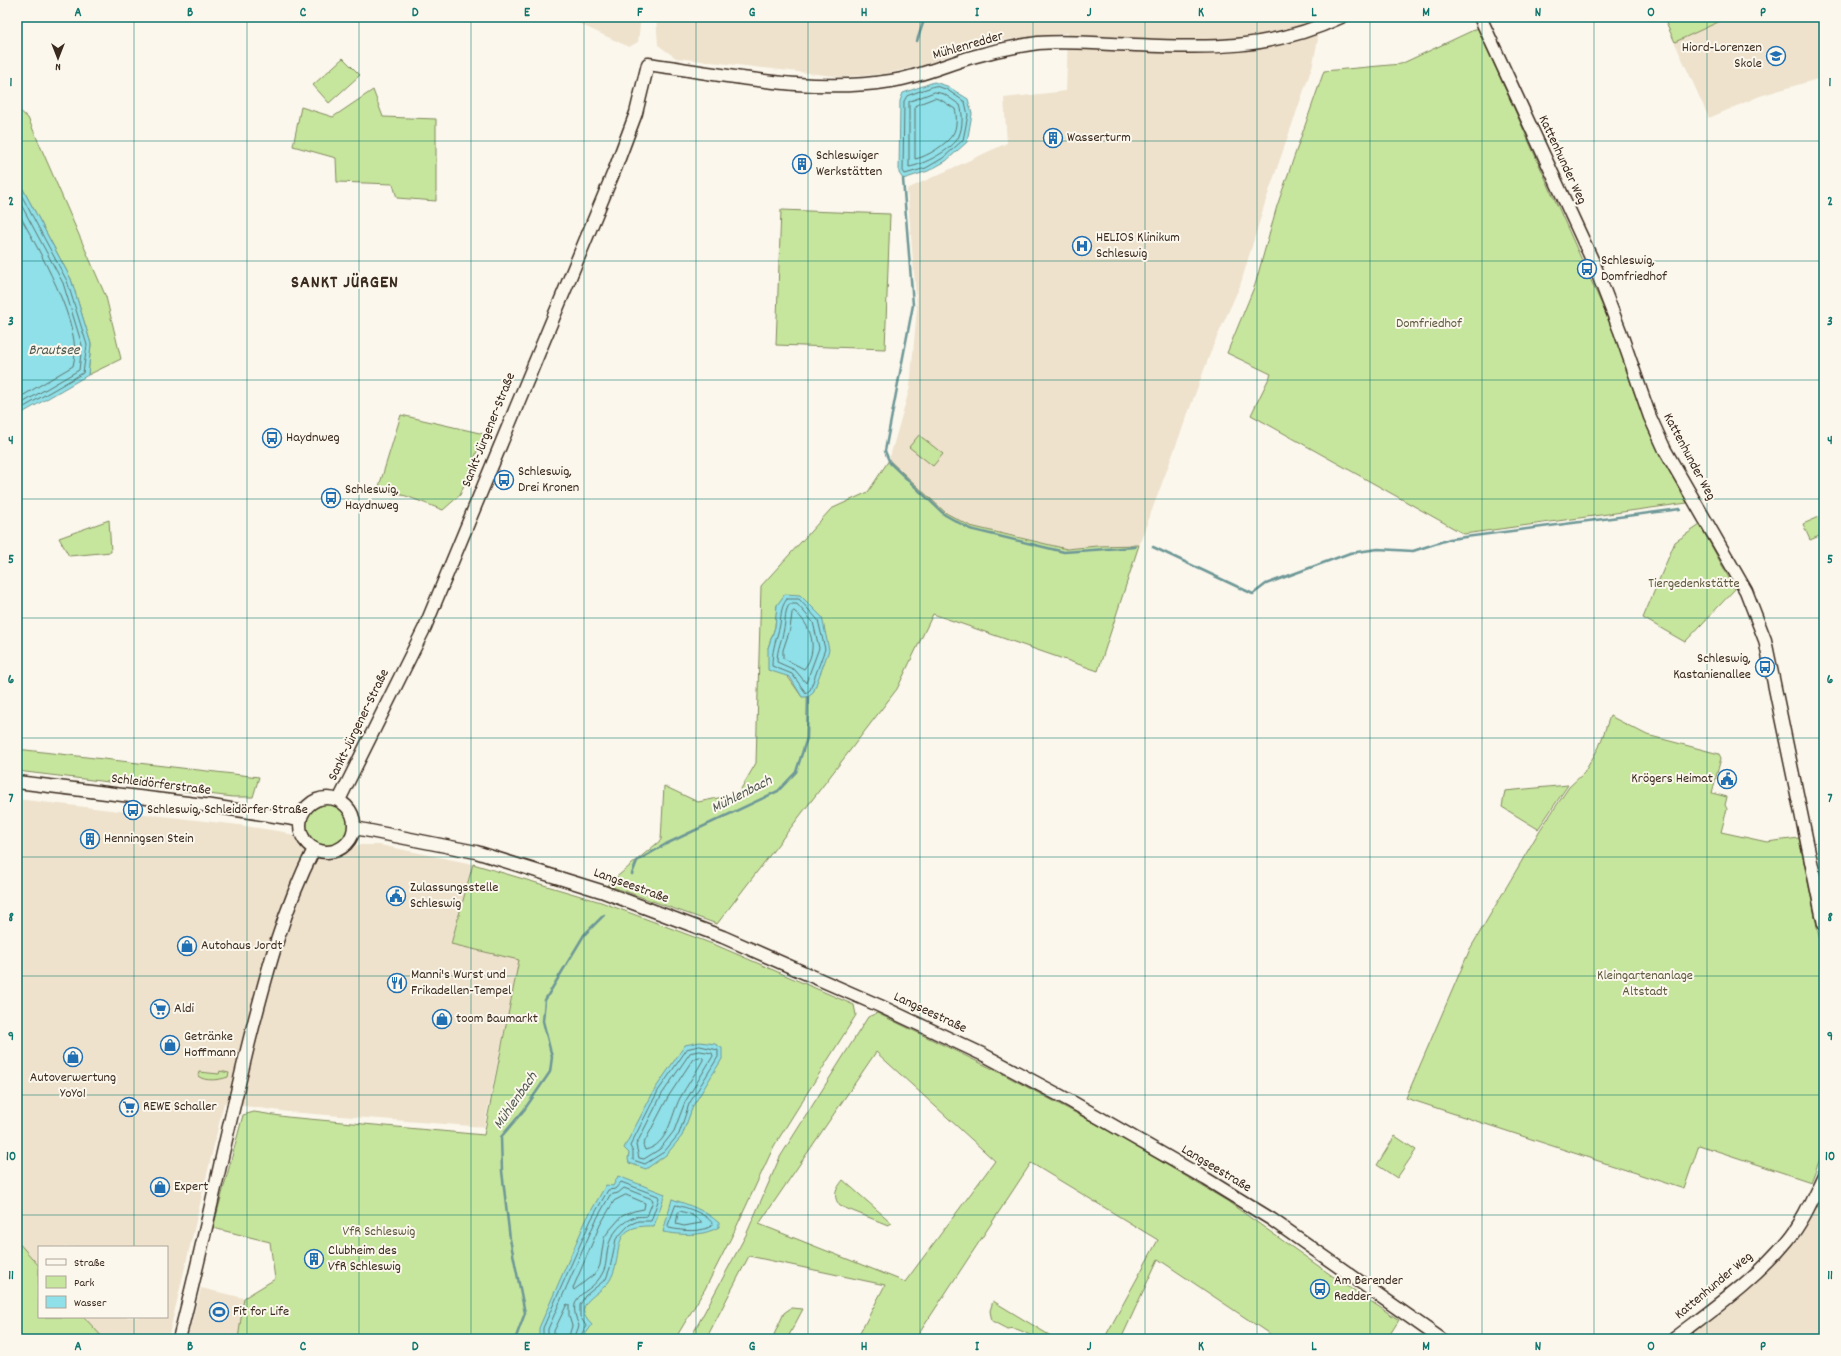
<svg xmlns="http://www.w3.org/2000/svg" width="1841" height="1356" font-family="Dekko,sans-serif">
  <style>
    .built { fill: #eee2cd }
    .green { fill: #c7e69d; stroke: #81885e; fill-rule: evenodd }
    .water { fill: #8fe0e8; stroke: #6d9797 }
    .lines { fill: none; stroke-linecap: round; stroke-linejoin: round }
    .shore { stroke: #5d736f; stroke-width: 1 }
    .stream { stroke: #6d9797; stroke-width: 2.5 }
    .tertiary-casing { stroke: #3b2a1e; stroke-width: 15 }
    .tertiary { stroke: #fbf7ec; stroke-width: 12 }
    .grid { fill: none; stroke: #0f766e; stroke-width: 1; stroke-opacity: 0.55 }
    .labels { text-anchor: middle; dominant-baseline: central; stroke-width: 4; stroke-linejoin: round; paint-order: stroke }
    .street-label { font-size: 14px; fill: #3b2a1e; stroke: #fbf7ec }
    .poi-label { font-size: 14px; fill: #3b2a1e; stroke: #fbf7ec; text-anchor: start }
    .park-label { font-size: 14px; fill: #5e593e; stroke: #fbf7ec }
    .water-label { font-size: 15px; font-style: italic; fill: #505850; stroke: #fbf7ec }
    .district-label { font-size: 18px; font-weight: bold; letter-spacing: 1px; fill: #3b2a1e; stroke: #fbf7ec }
    .neatline { fill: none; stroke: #0f766e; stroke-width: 1.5 }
    .grid-label { font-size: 13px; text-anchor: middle; font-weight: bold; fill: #0f766e }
  </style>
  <rect width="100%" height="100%" fill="#fbf7ec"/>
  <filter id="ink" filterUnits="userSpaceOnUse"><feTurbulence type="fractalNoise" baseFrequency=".025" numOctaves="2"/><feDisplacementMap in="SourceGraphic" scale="8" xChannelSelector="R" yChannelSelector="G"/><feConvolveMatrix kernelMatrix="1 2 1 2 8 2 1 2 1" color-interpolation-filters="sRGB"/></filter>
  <g filter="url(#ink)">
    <g class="built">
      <path d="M641 17 638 42 629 47 567 18Z"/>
      <path d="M656 17H1311L1318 39 1313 64 1264 206 1240 286 1213 346 1139 545 1097 546 1067 549 970 526 946 513 889 460 910 387 917 308 907 189 1007 143 1004 98 1066 91 1068 33 980 43 924 65 885 74 842 77 676 58 658 45Z"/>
      <path d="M1663 17H1824V77L1760 96 1709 118Z"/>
      <path d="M17 799 239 825 284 832 299 839 302 849 324 859 341 856 357 845H380L473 864 451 943 519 960 484 1127 288 1112 224 1103 168 1339H17V1259L39 1317H167V1247H39V1266L17 1241Z"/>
      <path d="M1824 1192V1339H1683L1811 1215Z"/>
      <path d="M201 1288 244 1298 238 1339H187Z"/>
    </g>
    <g class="green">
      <path d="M1663 17H1729L1675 42Z"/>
      <path d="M1478 28 1615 334 1634 392 1653 440 1687 503 1464 534 1251 415 1271 374 1227 353 1255 285 1277 206 1324 71 1401 64Z"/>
      <path d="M343 58 360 75 329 103 313 85Z"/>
      <path d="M373 90 383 117 436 119V201L397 198 393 184 337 182 336 158 293 146 301 107 333 117Z"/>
      <path d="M17 108 28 118 106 297 121 359 88 375 91 344 71 279 17 178Z"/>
      <path d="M781 210 890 214 885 349 776 345Z"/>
      <path d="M401 415 484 434 460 495 443 510 406 496 378 490Z"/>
      <path d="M919 435 943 454 933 466 909 447Z"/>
      <path d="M889 460 946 513 970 526 1067 549 1097 546 1139 545 1098 671 933 614 897 689 717 924 607 885 661 840 664 786 698 802 738 794 756 763 761 586 831 509 868 492ZM777 605 819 674 813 692 802 697 768 648 775 627Z"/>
      <path d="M1824 515V534L1810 540 1803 524Z"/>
      <path d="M109 520 111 552 69 556 59 538Z"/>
      <path d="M1700 525 1735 589 1685 642 1643 618 1675 542Z"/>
      <path d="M1610 716 1647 735 1719 754 1721 758 1712 793 1727 797 1725 805 1727 809 1721 832 1767 842 1799 838 1824 961V1149L1811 1182 1699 1145 1684 1189 1406 1098 1470 949 1540 830 1569 787 1584 773 1599 747Z"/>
      <path d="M17 749 259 777 253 797H233L17 771Z"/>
      <path d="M1568 785 1538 829 1502 807 1505 791Z"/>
      <circle cx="328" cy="824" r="22"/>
      <path d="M473 864 601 902 718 946 854 1005 856 1015 774 1146 734 1232 705 1289 675 1339H238L244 1298 275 1279 270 1242 213 1228 243 1115 254 1112 287 1117 484 1135 519 960 451 944Z"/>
      <path d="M877 1013 999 1072 1117 1135 1227 1201 1331 1275 1399 1320 1387 1339H1277L1158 1259 1121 1339H1104L1158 1240 1031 1163 918 1335 925 1339H857L885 1285 749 1256 706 1339H690L746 1235 780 1157 868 1017ZM876 1052 995 1161 905 1282 759 1224Z"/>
      <path d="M220 1071 229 1073 228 1077C220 1080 205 1082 198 1076L199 1072 219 1074Z"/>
      <path d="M1395 1136 1416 1150 1397 1178 1377 1165Z"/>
      <path d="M843 1180 892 1223 888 1225 840 1206C832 1196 836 1189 843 1180Z"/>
      <path d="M17 1241 39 1266V1317H84L104 1339H17Z"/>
      <path d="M993 1301 1054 1338C1033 1344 1022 1325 1007 1329L992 1321 990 1311Z"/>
      <path d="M791 1308 803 1309 787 1339H772L784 1313Z"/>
    </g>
    <g class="water">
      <path d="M934 82 947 86 968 99 972 114 967 142 946 161 928 171 903 179 899 173 900 101 903 93Z"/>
      <path d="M17 178 71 279 91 344 88 375 17 416Z"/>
      <path d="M785 594 800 595 822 617 829 650 813 693 808 697H802L790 677 768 670V648L775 627 777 605Z"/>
      <path d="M700 1042 715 1044 722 1048V1059L693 1106 682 1136 666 1155 646 1169 629 1163 628 1159 629 1153 624 1148 655 1089 685 1045Z"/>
      <path d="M618 1176 665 1194 654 1226C607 1224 625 1254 610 1280 600 1296 569 1303 592 1325L582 1339H539V1328L587 1218 606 1185 613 1186Z"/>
      <path d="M672 1199C689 1205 705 1210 719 1223V1227C701 1237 682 1235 663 1232Z"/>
    </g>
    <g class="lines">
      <g class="shore">
        <path d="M935 86 946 89 965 102 968 115 963 140 943 158 926 168 905 174 903 171 904 101 907 96Z"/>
        <path d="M935 92 944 94 960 105C963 114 963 126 959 136 954 149 923 165 909 167V102Z"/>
        <path d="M935 98 941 100 955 109C957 115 957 128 953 134 947 144 927 157 915 159V106Z"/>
        <path d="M17 187 67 281 87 345 83 373 17 411"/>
        <path d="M17 197 63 283 82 345 79 370 17 406"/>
        <path d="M17 210C36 246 85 327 73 366L17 399"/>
        <path d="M787 599H799L818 620 825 649 810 690 806 693 792 674 772 666C772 651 775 643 779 629 782 618 779 609 787 599Z"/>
        <path d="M790 604H797L813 622 819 648 806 683 795 670 777 662C777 648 782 641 784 628 786 620 784 610 790 604Z"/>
        <path d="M794 611C812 625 819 650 804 669L783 658V650L790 629 792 613Z"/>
        <path d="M700 1046 718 1050V1057L689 1104 679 1134 664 1152 645 1164 633 1160V1152L630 1146 658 1091 687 1049Z"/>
        <path d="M700 1051 712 1053 713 1056 685 1102 674 1131 660 1149 644 1159 639 1158 636 1145 662 1094 690 1053Z"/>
        <path d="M700 1057 703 1058V1060C696 1073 687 1085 680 1098 671 1115 669 1145 645 1150L643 1145 668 1097 693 1059Z"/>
        <path d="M626 1195 645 1203 644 1209 634 1211 622 1216 608 1232 604 1238 600 1265 597 1272 574 1290 573 1288 600 1225 614 1201Z"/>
        <path d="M676 1205C686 1207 710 1215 713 1225 702 1233 683 1231 669 1228L668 1226Z"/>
        <path d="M680 1211 690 1214 701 1221V1223L684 1226 676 1224 678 1213Z"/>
        <path d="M543 1339V1328L591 1220 608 1190 615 1189 621 1182 658 1196 659 1198 651 1221H638L629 1225 616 1239 610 1268 606 1279 585 1296 580 1305V1316L586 1326 579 1339"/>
        <path d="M548 1339V1329L595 1222 610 1195 618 1193 624 1188 652 1199 653 1201 647 1216C644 1217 639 1216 635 1217 622 1221 611 1234 608 1247 606 1256 607 1266 602 1274 591 1296 564 1291 579 1326L574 1339"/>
        <path d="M554 1339V1331L567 1304 569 1305V1316L572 1326 568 1339"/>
      </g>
      <g class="stream">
        <path d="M917 41 925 17"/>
        <path d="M903 179 913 305 885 451 890 463 945 515 970 529 1064 552 1135 547"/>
        <path d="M1153 547 1253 594 1266 584 1350 553 1378 549 1413 551 1450 539 1680 509"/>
        <path d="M632 874 637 861 666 844 778 791 796 772 807 738 808 697"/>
        <path d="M513 1339 516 1337 525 1313 510 1239 502 1171 501 1137 524 1110 550 1072 552 1057 543 1021 545 1000 584 935 604 915"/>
      </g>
      <g class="tertiary-casing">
        <g id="tertiary">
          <path d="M1480 17 1594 264 1620 331 1650 417 1665 450 1746 591 1765 640 1824 924"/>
          <path d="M17 782 212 806 300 820"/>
          <circle cx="327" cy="825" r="27"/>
          <path d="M339 800 425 627 615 169 636 113 648 64C727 75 811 94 891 81 919 77 945 65 972 57 993 51 1017 46 1038 43 1062 41 1088 43 1112 44 1195 47 1263 54 1341 17"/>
          <path d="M355 828 476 852 601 891 723 937 880 1006 984 1055 1072 1102 1206 1179 1271 1219 1441 1339"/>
          <path d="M179 1339C205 1239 225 1138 250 1038 267 972 283 910 314 849"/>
          <path d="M1674 1339C1713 1309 1755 1280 1787 1241 1803 1222 1813 1198 1824 1175"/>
        </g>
      </g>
      <use href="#tertiary" class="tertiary"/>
    </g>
  </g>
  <path class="grid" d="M134 17V1247M247 17V1339M359 17V1339M471 17V1339M584 17V1339M696 17V1339M808 17V1339M920 17V1339M1033 17V1339M1145 17V1339M1257 17V1339M1370 17V1339M1482 17V1339M1594 17V1339M1707 17V1339M17 141H1824M17 261H1824M17 380H1824M17 499H1824M17 618H1824M17 738H1824M17 857H1824M17 976H1824M17 1095H1824M17 1215H1824M134 1317V1339"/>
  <defs>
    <g id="school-ring" transform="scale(1)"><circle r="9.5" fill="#fbf7ec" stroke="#1f6fb2" stroke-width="1.5"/><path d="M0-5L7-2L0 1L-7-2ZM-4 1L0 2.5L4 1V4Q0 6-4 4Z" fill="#1f6fb2"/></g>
    <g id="building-ring" transform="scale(1)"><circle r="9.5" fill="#fbf7ec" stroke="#1f6fb2" stroke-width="1.5"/><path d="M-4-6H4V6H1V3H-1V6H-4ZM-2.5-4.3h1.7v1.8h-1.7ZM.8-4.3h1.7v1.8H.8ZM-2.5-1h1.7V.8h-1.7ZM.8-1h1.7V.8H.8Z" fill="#1f6fb2"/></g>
    <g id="hospital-ring" transform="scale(1)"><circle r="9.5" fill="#fbf7ec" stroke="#1f6fb2" stroke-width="1.5"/><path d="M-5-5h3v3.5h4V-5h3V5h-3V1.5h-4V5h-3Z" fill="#1f6fb2"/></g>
    <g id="bus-ring" transform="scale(1)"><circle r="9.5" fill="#fbf7ec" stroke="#1f6fb2" stroke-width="1.5"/><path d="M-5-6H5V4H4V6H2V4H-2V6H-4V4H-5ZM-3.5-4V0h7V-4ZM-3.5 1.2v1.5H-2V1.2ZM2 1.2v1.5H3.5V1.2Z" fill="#1f6fb2"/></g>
    <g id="civic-ring" transform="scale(1)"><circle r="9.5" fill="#fbf7ec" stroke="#1f6fb2" stroke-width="1.5"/><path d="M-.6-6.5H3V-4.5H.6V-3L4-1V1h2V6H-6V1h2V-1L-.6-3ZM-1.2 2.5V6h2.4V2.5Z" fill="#1f6fb2"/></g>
    <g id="shop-ring" transform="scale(1)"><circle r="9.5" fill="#fbf7ec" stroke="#1f6fb2" stroke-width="1.5"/><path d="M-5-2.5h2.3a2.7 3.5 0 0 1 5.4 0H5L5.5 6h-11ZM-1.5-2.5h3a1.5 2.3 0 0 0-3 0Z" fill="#1f6fb2"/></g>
    <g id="restaurant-ring" transform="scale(1)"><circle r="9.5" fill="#fbf7ec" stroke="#1f6fb2" stroke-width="1.5"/><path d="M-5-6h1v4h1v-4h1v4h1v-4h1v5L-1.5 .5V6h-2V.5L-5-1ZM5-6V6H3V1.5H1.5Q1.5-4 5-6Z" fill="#1f6fb2"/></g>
    <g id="supermarket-ring" transform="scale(1)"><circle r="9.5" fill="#fbf7ec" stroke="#1f6fb2" stroke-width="1.5"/><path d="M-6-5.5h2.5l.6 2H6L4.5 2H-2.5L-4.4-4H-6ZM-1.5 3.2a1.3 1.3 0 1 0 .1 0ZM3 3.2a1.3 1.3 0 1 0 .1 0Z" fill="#1f6fb2"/></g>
    <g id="stadium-ring" transform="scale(1)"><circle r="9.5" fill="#fbf7ec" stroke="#1f6fb2" stroke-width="1.5"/><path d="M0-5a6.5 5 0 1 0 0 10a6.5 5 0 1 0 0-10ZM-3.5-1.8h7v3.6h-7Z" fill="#1f6fb2"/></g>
  </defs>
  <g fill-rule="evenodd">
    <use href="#school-ring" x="1776" y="56"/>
    <use href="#building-ring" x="1053" y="138"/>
    <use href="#building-ring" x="802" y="164"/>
    <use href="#hospital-ring" x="1082" y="246"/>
    <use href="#bus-ring" x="1587" y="269"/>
    <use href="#bus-ring" x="272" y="438"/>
    <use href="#bus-ring" x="504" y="480"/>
    <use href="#bus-ring" x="331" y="498"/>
    <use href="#bus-ring" x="1765" y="667"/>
    <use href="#civic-ring" x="1727" y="779"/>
    <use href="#bus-ring" x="133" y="810"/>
    <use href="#building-ring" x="90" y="839"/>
    <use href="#civic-ring" x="396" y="896"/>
    <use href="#shop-ring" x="187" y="946"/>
    <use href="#restaurant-ring" x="397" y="983"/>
    <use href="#supermarket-ring" x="160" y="1009"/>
    <use href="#shop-ring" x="442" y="1019"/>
    <use href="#shop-ring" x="170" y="1045"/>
    <use href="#shop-ring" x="73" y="1057"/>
    <use href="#supermarket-ring" x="129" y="1107"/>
    <use href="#shop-ring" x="160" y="1187"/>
    <use href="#building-ring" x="314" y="1259"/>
    <use href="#bus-ring" x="1320" y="1289"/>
    <use href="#stadium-ring" x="219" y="1312"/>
  </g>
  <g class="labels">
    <g class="street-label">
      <text transform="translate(968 46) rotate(-16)">Mühlenredder</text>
      <text transform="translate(1562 160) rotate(65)">Kattenhunder Weg</text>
      <text transform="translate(489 430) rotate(-68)">Sankt-Jürgener-Straße</text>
      <text transform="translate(1689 457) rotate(62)">Kattenhunder Weg</text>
      <text transform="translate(359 725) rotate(-64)">Sankt-Jürgener-Straße</text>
      <text transform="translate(161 785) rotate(7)">Schleidörferstraße</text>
      <text transform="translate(631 886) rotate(20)">Langseestraße</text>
      <text transform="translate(930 1013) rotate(25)">Langseestraße</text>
      <text transform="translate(1216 1169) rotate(31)">Langseestraße</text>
      <text transform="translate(1714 1286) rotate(-40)">Kattenhunder Weg</text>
    </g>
    <g class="poi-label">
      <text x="1762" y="48" text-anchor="end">Hiord-Lorenzen<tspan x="1762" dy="16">Skole</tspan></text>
      <text x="1067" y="138">Wasserturm</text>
      <text x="816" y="156">Schleswiger<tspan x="816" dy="16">Werkstätten</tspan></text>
      <text x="1096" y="238">HELIOS Klinikum<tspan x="1096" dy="16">Schleswig</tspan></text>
      <text x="1601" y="261">Schleswig,<tspan x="1601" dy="16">Domfriedhof</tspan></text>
      <text x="286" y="438">Haydnweg</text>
      <text x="518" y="472">Schleswig,<tspan x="518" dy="16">Drei Kronen</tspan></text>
      <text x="345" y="490">Schleswig,<tspan x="345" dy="16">Haydnweg</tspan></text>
      <text x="1751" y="659" text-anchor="end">Schleswig,<tspan x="1751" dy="16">Kastanienallee</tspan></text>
      <text x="1713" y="779" text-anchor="end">Krögers Heimat</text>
      <text x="147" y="810">Schleswig, Schleidörfer Straße</text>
      <text x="104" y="839">Henningsen Stein</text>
      <text x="410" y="888">Zulassungsstelle<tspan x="410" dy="16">Schleswig</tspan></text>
      <text x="201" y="946">Autohaus Jordt</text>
      <text x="411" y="975">Manni's Wurst und<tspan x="411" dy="16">Frikadellen-Tempel</tspan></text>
      <text x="174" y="1009">Aldi</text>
      <text x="456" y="1019">toom Baumarkt</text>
      <text x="184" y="1037">Getränke<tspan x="184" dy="16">Hoffmann</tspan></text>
      <text x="73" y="1078" text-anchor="middle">Autoverwertung<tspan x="73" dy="16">YoYo1</tspan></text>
      <text x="143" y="1107">REWE Schaller</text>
      <text x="174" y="1187">Expert</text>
      <text x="328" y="1251">Clubheim des<tspan x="328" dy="16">VfR Schleswig</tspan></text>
      <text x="1334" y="1281">Am Berender<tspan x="1334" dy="16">Redder</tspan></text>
      <text x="233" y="1312">Fit for Life</text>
    </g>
    <g class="park-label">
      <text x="1429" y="324">Domfriedhof</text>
      <text x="1694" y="584">Tiergedenkstätte</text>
      <text x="1645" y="976">Kleingartenanlage<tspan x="1645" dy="16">Altstadt</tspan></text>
      <text x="379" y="1232">VfR Schleswig</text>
    </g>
    <g class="water-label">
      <text x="54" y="351">Brautsee</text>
      <text transform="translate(742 795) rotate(-27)">Mühlenbach</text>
      <text transform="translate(516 1101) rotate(-55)">Mühlenbach</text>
    </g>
    <g class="district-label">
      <text x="345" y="283">SANKT JÜRGEN</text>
    </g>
  </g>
  <rect width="1841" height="1356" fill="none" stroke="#fbf7ec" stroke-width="44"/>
  <rect x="38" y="1246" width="130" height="72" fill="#fbf7ec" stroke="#aea59a"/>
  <rect x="46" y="1259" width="20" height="6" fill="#fbf7ec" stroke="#aea59a"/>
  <text x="74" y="1266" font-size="12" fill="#3b2a1e">Straße</text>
  <rect x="46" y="1276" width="20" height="12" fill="#c7e69d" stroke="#aea59a"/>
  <text x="74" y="1286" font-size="12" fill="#3b2a1e">Park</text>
  <rect x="46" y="1296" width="20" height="12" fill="#8fe0e8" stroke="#aea59a"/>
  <text x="74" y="1306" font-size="12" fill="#3b2a1e">Wasser</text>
  <g transform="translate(58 58) rotate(180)" stroke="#fbf7ec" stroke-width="3" paint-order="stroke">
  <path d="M0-3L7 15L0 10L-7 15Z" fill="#3b2a1e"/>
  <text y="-6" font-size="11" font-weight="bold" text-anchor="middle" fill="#3b2a1e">N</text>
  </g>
  <rect x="22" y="22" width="1797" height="1312" class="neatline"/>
  <g class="grid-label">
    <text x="78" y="16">A</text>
    <text x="190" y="16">B</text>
    <text x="303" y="16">C</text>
    <text x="415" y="16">D</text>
    <text x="527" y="16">E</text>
    <text x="640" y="16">F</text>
    <text x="752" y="16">G</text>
    <text x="864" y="16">H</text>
    <text x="977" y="16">I</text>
    <text x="1089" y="16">J</text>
    <text x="1201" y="16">K</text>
    <text x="1314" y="16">L</text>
    <text x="1426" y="16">M</text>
    <text x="1538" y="16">N</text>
    <text x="1651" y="16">O</text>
    <text x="1763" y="16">P</text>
    <text x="11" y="86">1</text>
    <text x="1830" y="86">1</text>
    <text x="11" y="205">2</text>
    <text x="1830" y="205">2</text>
    <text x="11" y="325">3</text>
    <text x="1830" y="325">3</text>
    <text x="11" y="444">4</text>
    <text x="1830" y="444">4</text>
    <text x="11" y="563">5</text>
    <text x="1830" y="563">5</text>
    <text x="11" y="683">6</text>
    <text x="1830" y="683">6</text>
    <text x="11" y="802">7</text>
    <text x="1830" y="802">7</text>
    <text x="11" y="921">8</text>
    <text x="1830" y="921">8</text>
    <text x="11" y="1040">9</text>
    <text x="1830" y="1040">9</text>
    <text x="11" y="1160">10</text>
    <text x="1830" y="1160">10</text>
    <text x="11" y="1279">11</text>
    <text x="1830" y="1279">11</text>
    <text x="78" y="1350">A</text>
    <text x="190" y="1350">B</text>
    <text x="303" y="1350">C</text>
    <text x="415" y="1350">D</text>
    <text x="527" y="1350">E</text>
    <text x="640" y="1350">F</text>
    <text x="752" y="1350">G</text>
    <text x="864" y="1350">H</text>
    <text x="977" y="1350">I</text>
    <text x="1089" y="1350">J</text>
    <text x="1201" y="1350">K</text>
    <text x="1314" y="1350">L</text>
    <text x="1426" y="1350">M</text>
    <text x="1538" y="1350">N</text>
    <text x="1651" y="1350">O</text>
    <text x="1763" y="1350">P</text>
  </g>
</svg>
